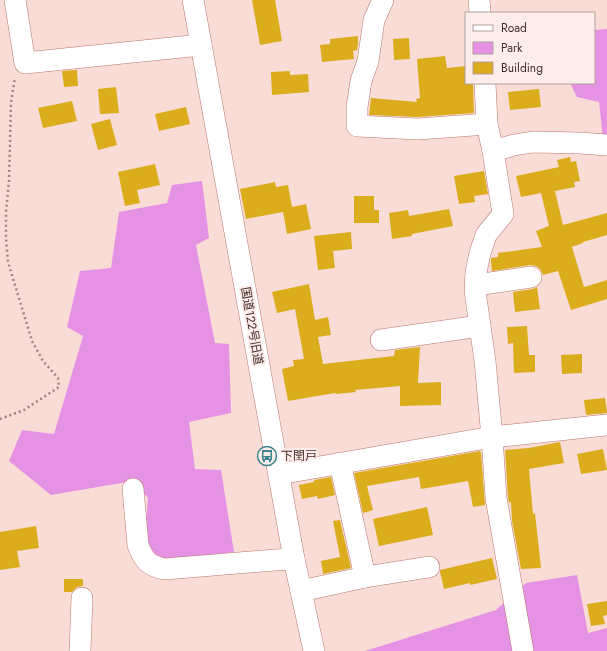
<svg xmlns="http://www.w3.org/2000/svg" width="607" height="651" font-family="Jost,'Noto Sans JP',sans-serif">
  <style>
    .green { fill: #e692e4 }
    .building { fill: #dbac1c }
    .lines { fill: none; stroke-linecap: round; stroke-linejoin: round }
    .minor-casing { stroke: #b9766e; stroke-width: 22 }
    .path { stroke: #a0837f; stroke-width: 2.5; stroke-dasharray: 2 3; stroke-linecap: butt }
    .minor { stroke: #fff; stroke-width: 21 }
    .labels { text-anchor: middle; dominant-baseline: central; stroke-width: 4; stroke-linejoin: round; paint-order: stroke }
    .street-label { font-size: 12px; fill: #472b27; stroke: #fcedea }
    .poi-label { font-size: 12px; fill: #472b27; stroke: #fcedea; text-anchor: start }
  </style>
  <rect width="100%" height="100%" fill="#fadcd7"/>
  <g class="green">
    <path d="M607 29V154L603 139 599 102 577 97 570 83H594V30Z"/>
    <path d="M202 181 209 238 196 245 215 343 229 344 231 413 189 422 195 469 221 470 234 552 169 560 155 558 144 542 148 498 133 481 51 495 9 461 22 430 54 434 83 336 67 327 80 271 111 268 119 212 167 203 172 185Z"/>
    <path d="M577 575 588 633 607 628V651H365L496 610 526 583Z"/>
  </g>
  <g class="building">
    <path d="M252 0H275L282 41 260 45Z"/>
    <path d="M358 36V44L357 50 353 51 354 59 322 62 320 45 330 44V39Z"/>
    <path d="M409 38 410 59 394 60 393 39Z"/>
    <path d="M445 56 447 68 466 66V83H473L474 113 418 117 369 115 371 98 417 102 416 99 420 98 417 59Z"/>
    <path d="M77 70 78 86 64 87 62 71Z"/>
    <path d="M290 71V75L308 74 309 92 272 95 271 72Z"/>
    <path d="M116 87 119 113 100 114 98 89Z"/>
    <path d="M539 89 541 107 510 110 508 92Z"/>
    <path d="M72 101 77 121 43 128 38 108Z"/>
    <path d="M186 107 190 124 159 131 155 114Z"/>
    <path d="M110 119 117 145 98 150 91 124Z"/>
    <path d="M570 157 571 162 576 161 580 181 574 182 575 187 555 191 563 225 607 213V235L583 242V243L572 247 584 287 607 280V299L571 310 558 271 543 275 540 269 536 266 530 265 492 271 491 261V258L498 257V253L542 247 536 231 549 226 541 193 521 197 516 176 559 167 557 160Z"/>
    <path d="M155 164 160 185 137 190 140 203 125 206 118 172Z"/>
    <path d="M484 171 488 194 474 196 475 202 459 204 454 176Z"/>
    <path d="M275 182 276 187 288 185 292 207 306 204 311 229 287 234 283 212 246 219 240 189Z"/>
    <path d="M354 196H374V210H379V223H354Z"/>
    <path d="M449 209 453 226 412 234V236L392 239 389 213 408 210 409 216Z"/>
    <path d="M351 232 352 249 333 251 335 268 318 270 314 236Z"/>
    <path d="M309 284 315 320 328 317 331 335 318 337 323 364 394 356 395 350 420 347 418 383 441 382V405L400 406V386L355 390 356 392 336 394 335 393 288 401 282 369 294 366 293 360 304 359 295 309 277 313 272 292Z"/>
    <path d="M537 287 540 309 515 312 513 292 533 289Z"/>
    <path d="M527 326 529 355H535V372L514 373 513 343 508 344 507 327Z"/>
    <path d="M582 354V373L562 374 561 355Z"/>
    <path d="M605 398 607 413 586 415 584 400Z"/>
    <path d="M560 442 564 463 529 469 533 514 535 513 541 568 521 569 512 521 511 502 509 503 508 497 505 450 529 448Z"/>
    <path d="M603 449 607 470 581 474 577 454Z"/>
    <path d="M480 451 481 453 485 505 473 507 468 481 421 489 419 477 367 486 373 510 363 513 354 473Z"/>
    <path d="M331 477 335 495 318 499 317 496 302 499 299 485 314 482V480Z"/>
    <path d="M427 507 433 535 379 546 373 519Z"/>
    <path d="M340 520 351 568 323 574 321 561 340 557 333 521Z"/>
    <path d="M36 526 39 548 17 551 20 567 0 570V532Z"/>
    <path d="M492 558 497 579 470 585V583L444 589 440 572V570Z"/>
    <path d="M64 579H83V586L77 587 72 592H64Z"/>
    <path d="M607 601V615L603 616 605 624 591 626 587 604Z"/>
  </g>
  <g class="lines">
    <g class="minor-casing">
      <g id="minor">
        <path d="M15 0 25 63 201 45"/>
        <path d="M193 0 294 559 314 651"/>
        <path d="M383 0 374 20 368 61 361 81 357 107V126L418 129 487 124"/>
        <path d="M479 0 480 13"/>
        <path d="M485 83 487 124 493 151 503 214 486 235 480 253 476 272 475 291 485 361 492 437 496 498 523 651"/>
        <path d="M493 151 514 145 533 142 580 143 607 145"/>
        <path d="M476 285 531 277"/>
        <path d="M381 340 480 326"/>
        <path d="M279 474 492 437 607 425"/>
        <path d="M133 489 138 545C144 561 149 566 165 569L275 560 294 559"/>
        <path d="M365 577 429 567"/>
        <path d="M301 591 365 577 340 463"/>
        <path d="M80 651 82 598"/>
      </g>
    </g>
    <path class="path" d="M0 419 24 410 59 387 58 378 43 361 32 341 8 262 6 238V212L9 181 11 102 15 78"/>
    <use href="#minor" class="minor"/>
  </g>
  <defs>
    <g id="bus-ring" transform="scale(1)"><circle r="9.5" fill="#fcedea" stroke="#3e848e" stroke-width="1.5"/><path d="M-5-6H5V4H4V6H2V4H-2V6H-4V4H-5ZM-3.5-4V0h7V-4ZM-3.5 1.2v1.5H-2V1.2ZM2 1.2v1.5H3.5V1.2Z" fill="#3e848e"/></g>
  </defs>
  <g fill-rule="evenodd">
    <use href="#bus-ring" x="267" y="456"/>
  </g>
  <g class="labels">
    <g class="street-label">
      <text transform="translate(252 326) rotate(80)">国道122号旧道</text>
    </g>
    <g class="poi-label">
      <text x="281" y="456">下閏戸</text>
    </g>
  </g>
  <rect x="465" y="12" width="130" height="72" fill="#fcedea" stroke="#b49f9c"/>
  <rect x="473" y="25" width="20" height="6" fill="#ffffff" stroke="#b49f9c"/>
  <text x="501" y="32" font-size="12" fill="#472b27">Road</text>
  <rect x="473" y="42" width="20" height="12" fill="#e692e4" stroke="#b49f9c"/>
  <text x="501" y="52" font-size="12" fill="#472b27">Park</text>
  <rect x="473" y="62" width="20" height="12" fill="#dbac1c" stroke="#b49f9c"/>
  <text x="501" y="72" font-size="12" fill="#472b27">Building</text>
</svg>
